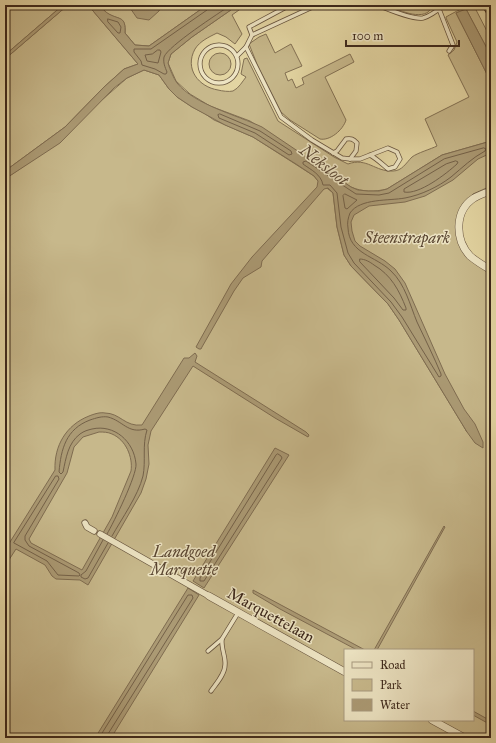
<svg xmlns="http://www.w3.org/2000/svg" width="496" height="743" font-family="'IM FELL Great Primer',serif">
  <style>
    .green { fill: #c7b88b; stroke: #827053; fill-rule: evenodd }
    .water { fill: #ab9a74; stroke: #7f6c50; fill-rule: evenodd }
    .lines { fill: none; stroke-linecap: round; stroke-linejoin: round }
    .shore { stroke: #746148; stroke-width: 1 }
    .service-casing { stroke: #66533d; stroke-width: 5 }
    .pedestrian-casing { stroke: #66533d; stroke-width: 7 }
    .minor-casing { stroke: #66533d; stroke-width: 8 }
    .secondary-casing { stroke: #3d281b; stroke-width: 12 }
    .service { stroke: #ede4c3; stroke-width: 3.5 }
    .pedestrian { stroke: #ede4c3; stroke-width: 5.5 }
    .minor { stroke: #ede4c3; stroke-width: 7 }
    .secondary { stroke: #ede4c3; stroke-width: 10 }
    .labels { text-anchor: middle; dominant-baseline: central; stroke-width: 3; stroke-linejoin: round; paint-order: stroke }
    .park-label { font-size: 16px; font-style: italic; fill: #594531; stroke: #ede4c3 }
    .street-label { font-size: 16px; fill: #3d281b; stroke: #ede4c3 }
    .water-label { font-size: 17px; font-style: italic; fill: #5e4a36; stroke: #ede4c3 }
  </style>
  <rect width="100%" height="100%" fill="#e3d5a2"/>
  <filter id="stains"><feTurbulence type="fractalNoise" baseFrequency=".005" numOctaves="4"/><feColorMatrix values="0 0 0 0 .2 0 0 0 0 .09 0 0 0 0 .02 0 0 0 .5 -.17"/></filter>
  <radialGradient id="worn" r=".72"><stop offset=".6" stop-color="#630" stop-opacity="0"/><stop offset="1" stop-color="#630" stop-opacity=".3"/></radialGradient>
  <g class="green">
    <path d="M5 5H63L5 55Z"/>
    <path d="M68 5H88L138 64 124 69 104 87 65 127 5 171V59Z"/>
    <path d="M99 5H207L149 46 135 45 125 33C126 16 119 20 108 14 105 12 102 8 99 5Z"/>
    <path d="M238 5H246L232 15 242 34 235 44 226 37 217 33C209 37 200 41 195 49 184 69 199 87 218 90 222 91 229 92 233 91 239 88 242 82 246 77L241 74 244 59 247 58 278 121 334 157 348 164C367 157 375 172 393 171 402 171 406 163 412 157 417 153 431 149 437 146L425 119 469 97 448 55 454 50 457 42 446 18V17C455 12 465 6 474 6L491 39V56L466 9 456 13 491 82V141L442 155 387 189C375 192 362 192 351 187L250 121 210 106 190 94 176 81 168 63 171 54 192 37Z"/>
    <path d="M385 5H424L431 9C422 22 397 9 385 5Z"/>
    <path d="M266 34 275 53 291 44 302 66 285 73 288 81 292 79 296 88 304 84 302 78 350 54 354 62 325 77 346 120C343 130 330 141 320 139L290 120 281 112 257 64 249 44 259 37Z"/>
    <circle cx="220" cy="64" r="11"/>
    <path d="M144 70 159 75 169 89 177 97 192 107 204 113 214 120 253 137 314 176 318 181 333 193 337 227 344 255 351 266 388 304 399 320 467 432 394 290 353 255 347 200 377 196 491 147V186L473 194 466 201 458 240 491 273V738H5V179L37 157 127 78ZM345 650H473V720H345Z"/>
  </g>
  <g class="water">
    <path d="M63 5H68L5 59V55Z"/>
    <path d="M88 5H99C102 8 105 12 109 14 120 20 126 16 125 33L135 45 149 46 207 5H238L192 37 171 54 168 63C170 70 173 77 177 83 195 105 237 115 262 127L351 187 358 190 368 191H379L387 189 442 155 491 141V153L478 159 453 180 425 196 405 202 369 206 354 215 351 222 352 231 355 241 360 246 385 261 395 269 405 283 445 374 464 409 475 424 483 442V448L475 443 467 432 399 320 388 304 351 266 344 255 337 227 333 193 328 188 324 189 262 261 261 267 243 278 234 291 202 347 201 349H199L196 347 231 284 252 257 317 187 318 181 314 176 296 164 253 137 225 125 192 107 177 97 169 89 159 75 144 70 127 78 114 88 60 143 5 179V171L65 127 104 87 124 69 138 64Z"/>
    <path d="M128 5H162L159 11 149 20 137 18Z"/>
    <path d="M466 9 491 56V82L456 13Z"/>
    <path d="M195 353 197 356 195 362 306 432 309 435 308 437 275 418 193 366 151 431 148 445 149 464 146 479 141 493 88 585 80 580 56 579 52 576 45 565 16 549 5 566V550L55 470C54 446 66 425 89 416 94 414 100 412 105 413 120 413 125 427 142 425L184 358H189ZM99 432C103 432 108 432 112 434 126 440 133 457 131 471L112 517 82 570 31 543 29 539 67 473 74 447 83 437Z"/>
    <path d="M275 448 289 455 204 588 193 581Z"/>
    <path d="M444 526 445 527 377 650H374Z"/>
    <path d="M188 588 199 595 111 738H95Z"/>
    <path d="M253 590 365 650H357L280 609 253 593Z"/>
    <path d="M473 711 491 721V725L473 715Z"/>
  </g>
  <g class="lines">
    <g class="shore">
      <path d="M209 5 207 10 151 49H134V52L141 61 142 65 155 69 164 74H166L167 72C165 67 163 63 164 57 168 46 219 13 231 5"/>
      <path d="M108 19 118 22 121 27 120 33H118L108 22Z"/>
      <path d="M158 50H160L161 52 158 63 147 61 145 55 152 54Z"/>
      <path d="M220 114 260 131 291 151 292 154 289 155 255 133 219 118 218 115Z"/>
      <path d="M484 148 486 149 485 151C472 158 463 167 451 177 438 187 421 195 405 198 389 201 360 198 350 213 348 218 347 223 348 228 349 254 376 256 391 271 405 284 410 305 417 322 425 339 434 357 441 374V376L439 377 402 317 391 302 354 263 348 253 341 227 337 193 330 185H323C321 174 311 170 303 164V162L306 161 356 194 379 195 389 193 444 159Z"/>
      <path d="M456 161 458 162 457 164C446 174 419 195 404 192V189L446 164Z"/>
      <path d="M345 194 357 200 347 209 345 208 343 196Z"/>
      <path d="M360 259C365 259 370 262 374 265 391 275 399 290 406 308V310H403L394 298 360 262Z"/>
      <path d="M278 454 281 456 282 458 204 581H200V578L276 455Z"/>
      <path d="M56 476H58L59 479 25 536V540L29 546 79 573 80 575 79 576 58 575 47 561 14 543Z"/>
      <path d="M107 534C114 522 137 475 136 464 134 441 114 424 92 429 88 430 84 431 80 434 68 443 66 458 63 472L61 474 59 472C61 449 66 429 90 420 96 418 102 416 108 417 123 421 128 434 145 429L147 430C142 445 146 461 143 476 138 496 122 518 112 536"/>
      <path d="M103 540 86 571 81 575V577L85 579 88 578 108 543"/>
      <path d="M99 738 188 595H192L193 598 108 734V738"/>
    </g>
    <g class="service-casing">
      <g id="service">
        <path d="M317 5 252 35 246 47 281 117 312 140 342 158 350 159H360L388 148 397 152 400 159 395 167 388 169C382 164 377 159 370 155"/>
        <path d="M377 5C388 9 412 20 423 18 431 16 438 10 444 5"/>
        <path d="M433 5 439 9"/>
        <path d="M439 9 453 45 449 51"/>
        <path d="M252 35 249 27 290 5"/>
        <circle cx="219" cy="64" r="19"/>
        <path d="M237 56 246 47"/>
        <path d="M333 153 337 151 346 139C351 138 353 139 357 143L356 151 350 159"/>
        <path d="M208 651 222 639 238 613"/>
        <path d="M211 691C216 684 225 674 225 665 226 657 221 649 222 639"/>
      </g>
    </g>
    <g class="pedestrian-casing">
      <g id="pedestrian">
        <path d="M85 523 87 527 94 531"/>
        <path d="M100 534 209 596"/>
      </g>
    </g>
    <g class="minor-casing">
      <g id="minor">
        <path d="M491 191C485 193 479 195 474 198 454 211 455 240 470 256 476 261 484 266 491 270"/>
        <path d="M209 596 345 672"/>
        <path d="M432 720 465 738"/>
      </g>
    </g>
    <g class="secondary-casing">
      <path id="secondary" d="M488 5 491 10"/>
    </g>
    <use href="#service" class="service"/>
    <use href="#pedestrian" class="pedestrian"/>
    <use href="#minor" class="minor"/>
    <use href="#secondary" class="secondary"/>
  </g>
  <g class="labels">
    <g class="park-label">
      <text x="407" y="237">Steenstrapark</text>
      <text x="184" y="551">Landgoed<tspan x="184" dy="18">Marquette</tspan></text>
    </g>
    <g class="street-label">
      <text transform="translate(271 615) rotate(29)">Marquettelaan</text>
    </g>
    <g class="water-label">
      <text transform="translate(324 165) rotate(38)">Neksloot</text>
    </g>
  </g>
  <rect width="496" height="743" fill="none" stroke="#e3d5a2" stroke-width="20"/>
  <rect x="6" y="6" width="484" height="731" fill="none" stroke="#3d281b" stroke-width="2"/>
  <rect x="10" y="10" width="476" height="723" fill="none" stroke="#3d281b"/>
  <rect x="344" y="649" width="130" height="72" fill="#ede4c3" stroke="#a79980"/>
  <rect x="352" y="662" width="20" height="6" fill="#ede4c3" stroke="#a79980"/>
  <text x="380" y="669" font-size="12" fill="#3d281b">Road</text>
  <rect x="352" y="679" width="20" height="12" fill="#c7b88b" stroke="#a79980"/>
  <text x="380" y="689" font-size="12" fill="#3d281b">Park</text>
  <rect x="352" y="699" width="20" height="12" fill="#ab9a74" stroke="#a79980"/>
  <text x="380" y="709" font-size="12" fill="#3d281b">Water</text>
  <path d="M346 40v6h113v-6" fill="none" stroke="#3d281b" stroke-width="2"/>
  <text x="352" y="40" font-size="12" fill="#3d281b" stroke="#ede4c3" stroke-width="3" paint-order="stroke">100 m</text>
  <rect width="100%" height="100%" filter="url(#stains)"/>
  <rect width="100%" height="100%" fill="url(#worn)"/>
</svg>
